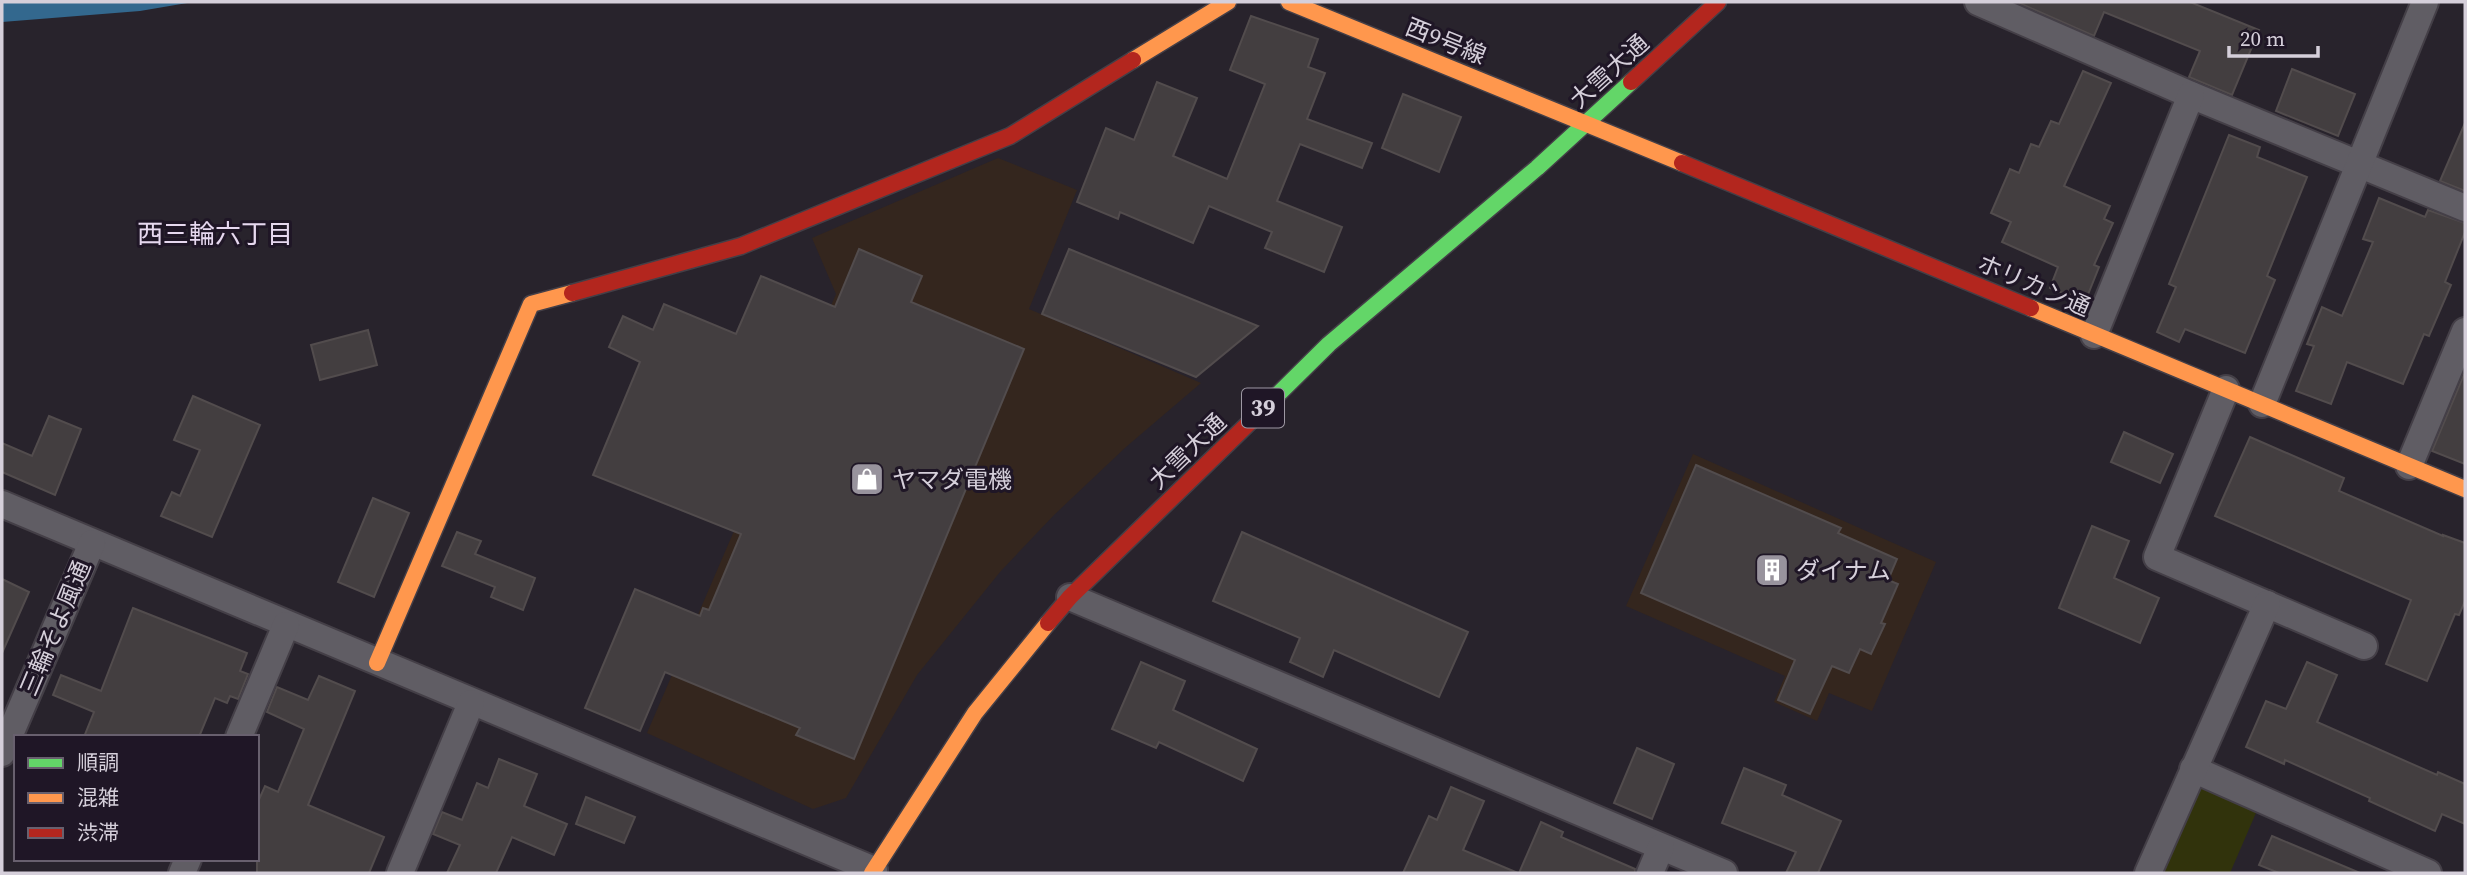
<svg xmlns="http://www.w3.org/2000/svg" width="2467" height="875" font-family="'Source Serif 4','Noto Sans JP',serif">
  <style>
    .commercial { fill: #34261e }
    .green { fill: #31330c }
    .water { fill: #33688e }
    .building { fill: #433e40; stroke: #524c4d; stroke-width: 2 }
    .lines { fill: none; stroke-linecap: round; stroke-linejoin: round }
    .street-casing { stroke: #443f47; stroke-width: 30 }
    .fast-casing { stroke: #443f47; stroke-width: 19 }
    .slow-casing { stroke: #443f47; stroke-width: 19 }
    .jam-casing { stroke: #443f47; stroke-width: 19 }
    .street { stroke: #605d64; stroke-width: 26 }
    .fast { stroke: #63d668; stroke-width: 16 }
    .slow { stroke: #ff974d; stroke-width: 16 }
    .jam { stroke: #b3261e; stroke-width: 16 }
    .labels { text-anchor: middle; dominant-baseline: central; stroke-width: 6; stroke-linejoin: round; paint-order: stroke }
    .shield { fill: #1f1626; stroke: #9e98a4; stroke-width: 2 }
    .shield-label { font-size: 23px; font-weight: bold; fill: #d5cfda }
    .street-label { font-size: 24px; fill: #d5cfda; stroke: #1f1626 }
    .poi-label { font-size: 24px; fill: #d5cfda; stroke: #1f1626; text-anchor: start }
    .neighbourhood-label { font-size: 26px; fill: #e6d8ef; stroke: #1f1626 }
  </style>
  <rect width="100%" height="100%" fill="#28232c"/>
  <g class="commercial">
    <path d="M998 158 1077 190 1029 309 1201 383 1126 447 1054 515 1000 572 917 675 846 798 813 809 647 733 836 294 812 238Z"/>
    <path d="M1693 454 1936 562 1872 711 1829 693 1817 721 1774 702 1785 676 1626 606Z"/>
  </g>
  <path class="green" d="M2193 769 2262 799 2230 873H2148Z"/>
  <path class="water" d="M2 2H193L140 11 2 22Z"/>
  <g class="building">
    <path d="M2017 2H2190L2259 30 2232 95 2189 77 2200 51 2104 12 2094 36Z"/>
    <path d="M1251 16 1318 39 1308 67 1325 73 1307 119 1372 143 1362 168 1300 144 1277 201 1342 227 1324 272 1265 248 1272 232 1209 206 1193 243 1120 212 1118 219 1077 202 1106 128 1134 140 1157 82 1197 98 1173 156 1227 179 1265 84 1230 70Z"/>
    <path d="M2292 69 2355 94 2338 136 2276 111Z"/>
    <path d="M2083 71 2111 83 2064 186 2110 206 2104 219 2113 223 2094 265 2099 267 2085 302 2050 288 2058 267 2002 242 2011 222 1991 213 2010 169 2019 173 2031 144 2039 147 2051 121 2059 124Z"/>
    <path d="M1403 94 1461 117 1439 172 1382 148Z"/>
    <path d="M2465 123V191L2440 181Z"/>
    <path d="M2229 135 2260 147 2257 157 2307 177 2267 276 2275 280 2245 353 2185 329 2179 342 2157 332 2176 287 2169 284Z"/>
    <path d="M2379 198 2425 217 2428 210 2465 223V232L2445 282 2451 285 2429 336 2424 334 2403 384 2347 362 2331 404 2296 391 2314 346 2307 344 2322 307 2342 316 2373 242 2363 239Z"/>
    <path d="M859 249 922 276 911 302 1024 349 854 759 796 735 800 728 665 672 640 731 585 708 635 589 700 616 703 608 709 610 741 534 593 475 640 362 609 347 623 316 653 330 664 304 736 334 761 276 835 307Z"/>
    <path d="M1069 249 1258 326 1196 377 1042 314Z"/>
    <path d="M368 330 377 365 320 380 311 345Z"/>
    <path d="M2465 372V464L2432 451Z"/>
    <path d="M193 396 260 425 212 537 161 516 172 492 180 496 200 450 174 440Z"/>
    <path d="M49 416 81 429 55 495 2 472V443L32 456Z"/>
    <path d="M2124 432 2173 454 2160 483 2111 462Z"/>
    <path d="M2250 437 2344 478 2339 491 2443 536V535L2465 543V601L2459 615 2455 614 2427 681 2386 664 2411 600 2215 516Z"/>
    <path d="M1696 465 1841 528 1838 533 1897 559 1888 580 1898 584 1881 623 1885 624 1871 654 1860 649 1849 673 1832 666 1810 714 1778 700 1795 660 1641 593Z"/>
    <path d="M373 498 409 513 374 597 338 582Z"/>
    <path d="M2092 526 2129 541 2114 578 2159 598 2140 643 2059 608Z"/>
    <path d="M457 532 481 541 475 554 535 578 523 610 491 597 495 587 442 566Z"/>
    <path d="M1242 532 1468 632 1439 697 1334 650 1323 677 1290 662 1300 638 1213 601Z"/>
    <path d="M2 579 29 592 2 653Z"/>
    <path d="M133 608 247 653 240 671 248 674 238 699 230 696 227 703 215 698 199 737H84L94 712 53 695 61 675 101 691Z"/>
    <path d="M1141 662 1185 681 1173 710 1257 749 1243 781 1159 742 1156 748 1112 729Z"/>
    <path d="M2307 662 2337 675 2317 722 2437 775 2438 772 2465 784V824L2442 814 2435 831 2369 801 2370 798 2285 760 2284 764 2246 747 2266 701 2286 709Z"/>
    <path d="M319 676 355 691 308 805 384 837 369 873H257V804L265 786 278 792 304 729 267 712 277 687 308 700Z"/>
    <path d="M1637 748 1674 764 1652 819 1614 803Z"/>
    <path d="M499 759 537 774 524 806 567 824 554 855 512 837 496 873H447L460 845 433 834 442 812 462 820 477 783 488 788Z"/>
    <path d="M1744 768 1786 785 1782 795 1841 821 1818 873H1786L1796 852 1722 823Z"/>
    <path d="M1451 787 1484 801 1463 850 1518 873H1403L1429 816 1437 820Z"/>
    <path d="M586 797 635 817 624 843 576 824Z"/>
    <path d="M1541 822 1563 832 1561 837 1635 869V873H1519Z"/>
    <path d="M2272 836 2360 873H2279L2259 865Z"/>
  </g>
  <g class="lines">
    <g class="street-casing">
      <g id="street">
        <path d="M1978 2 2191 95 2465 208"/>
        <path d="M2094 335 2191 95"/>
        <path d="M2226 389 2157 557 2364 646"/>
        <path d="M2262 404 2425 2"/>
        <path d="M2409 466 2465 331"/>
        <path d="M2 504 874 870"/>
        <path d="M1070 597 1724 873"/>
        <path d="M239 737 286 625"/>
        <path d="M2 753 92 543"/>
        <path d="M2193 769 2428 873"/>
        <path d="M182 873 188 859"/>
        <path d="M400 873 471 703"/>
        <path d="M1650 873 1661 847"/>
        <path d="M2148 873 2267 604"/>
      </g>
    </g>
    <g class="fast-casing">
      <path id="fast" d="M1252 420 1329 344 1537 168 1631 82"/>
    </g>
    <g class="slow-casing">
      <g id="slow">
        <path d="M1289 2 1682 163"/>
        <path d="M1133 60 1228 2"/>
        <path d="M2031 308 2465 489"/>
        <path d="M377 663 531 304 572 293"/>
        <path d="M872 873 975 713 1048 623"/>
      </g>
    </g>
    <g class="jam-casing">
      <g id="jam">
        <path d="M1631 82 1718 2"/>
        <path d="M1682 163 2031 308"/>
        <path d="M572 293 741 246 1010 136 1133 60"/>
        <path d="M1048 623 1070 597 1252 420"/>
      </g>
    </g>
    <use href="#street" class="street"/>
    <use href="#fast" class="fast"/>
    <use href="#slow" class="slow"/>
    <use href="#jam" class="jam"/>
  </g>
  <defs>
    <g id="shop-square" transform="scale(1.75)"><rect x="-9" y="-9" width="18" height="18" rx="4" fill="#98939d" stroke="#1f1626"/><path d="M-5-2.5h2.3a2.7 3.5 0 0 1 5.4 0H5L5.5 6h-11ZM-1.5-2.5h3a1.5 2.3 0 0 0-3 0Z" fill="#fff"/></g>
    <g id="building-square" transform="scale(1.75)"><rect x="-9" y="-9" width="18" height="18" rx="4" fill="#98939d" stroke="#1f1626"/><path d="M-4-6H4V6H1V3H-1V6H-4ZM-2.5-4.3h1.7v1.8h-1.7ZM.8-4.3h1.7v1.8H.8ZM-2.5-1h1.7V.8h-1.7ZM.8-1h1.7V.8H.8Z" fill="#fff"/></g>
  </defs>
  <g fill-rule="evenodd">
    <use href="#shop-square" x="867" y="479"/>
    <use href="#building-square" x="1772" y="570"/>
  </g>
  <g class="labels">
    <rect class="shield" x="1242" y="388.5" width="42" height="39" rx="5"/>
    <g class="shield-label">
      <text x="1263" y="408">39</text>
    </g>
    <g class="street-label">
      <text transform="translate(1446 41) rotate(22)">西9号線</text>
      <text transform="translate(1609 71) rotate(-42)">大雪大通</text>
      <text transform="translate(2034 285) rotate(23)">ホリカン通</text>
      <text transform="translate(1187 451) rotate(-44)">大雪大通</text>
      <text transform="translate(55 628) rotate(-67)">三輪そよ風通</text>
    </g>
    <g class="poi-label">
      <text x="892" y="479">ヤマダ電機</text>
      <text x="1796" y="570">ダイナム</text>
    </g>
    <g class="neighbourhood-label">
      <text x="215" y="234">西三輪六丁目</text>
    </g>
  </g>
  <rect width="2467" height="875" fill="none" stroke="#d5cfda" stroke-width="7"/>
  <rect x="14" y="735" width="245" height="126" fill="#1f1626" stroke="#68606e" stroke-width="2"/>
  <rect x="28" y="758" width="35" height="10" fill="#63d668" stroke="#68606e" stroke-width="2"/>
  <text x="77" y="770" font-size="21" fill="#d5cfda">順調</text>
  <rect x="28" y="793" width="35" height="10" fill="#ff974d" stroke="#68606e" stroke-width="2"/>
  <text x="77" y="805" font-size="21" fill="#d5cfda">混雑</text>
  <rect x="28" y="828" width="35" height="10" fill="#b3261e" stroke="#68606e" stroke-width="2"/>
  <text x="77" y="840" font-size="21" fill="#d5cfda">渋滞</text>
  <path d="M2229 46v10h89v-10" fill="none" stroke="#d5cfda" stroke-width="3.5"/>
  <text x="2240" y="46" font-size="21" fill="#d5cfda" stroke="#1f1626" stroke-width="5" paint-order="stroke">20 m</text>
</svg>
